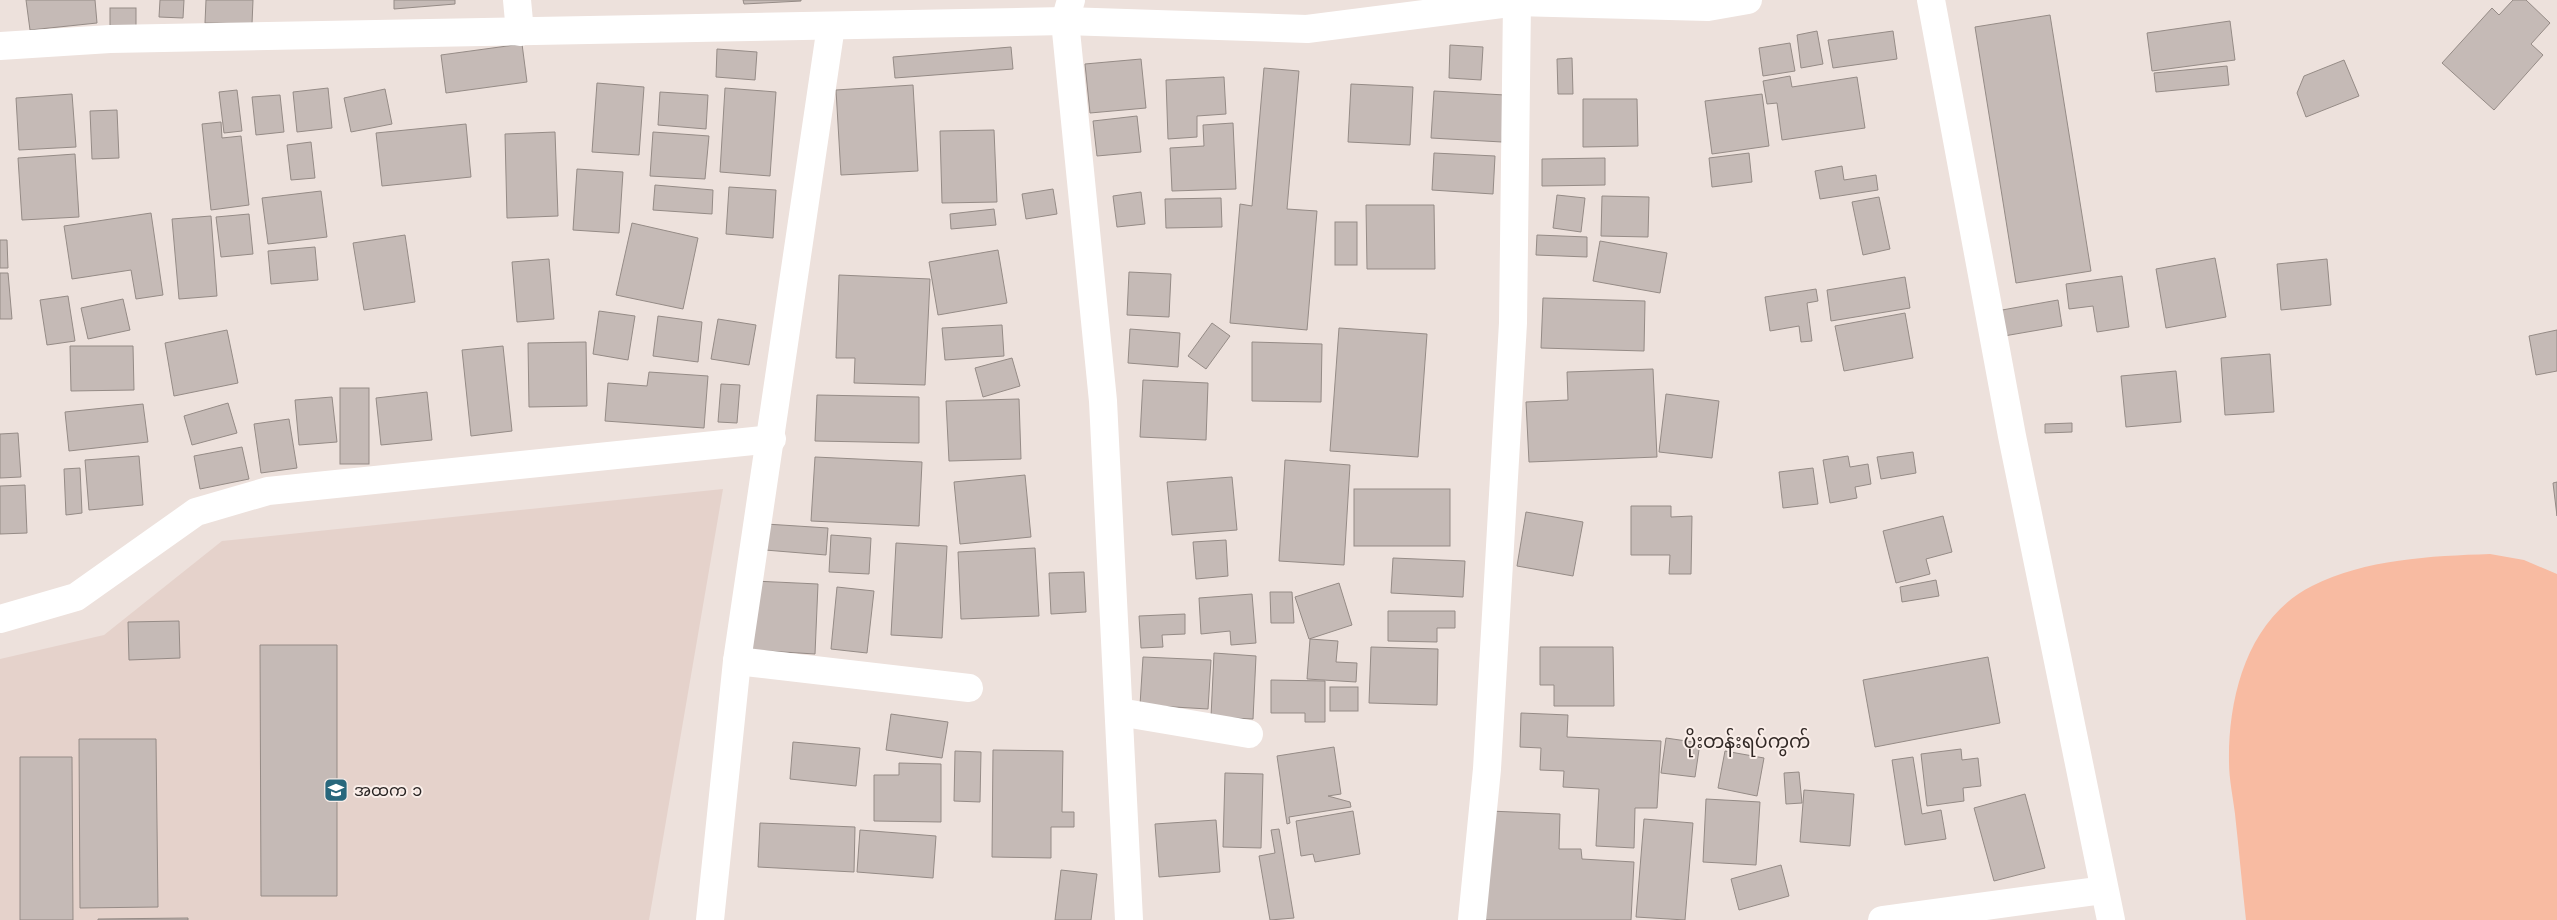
<svg xmlns="http://www.w3.org/2000/svg" width="2557" height="920" font-family="'DejaVu Sans','Noto Sans Myanmar',sans-serif">
  <style>
    .built { fill: #e5d2cb }
    .green { fill: #f8bba2 }
    .building { fill: #c5bab6; stroke: #958b86 }
    .lines { fill: none; stroke-linecap: round; stroke-linejoin: round }
    .street { stroke: #fff; stroke-width: 28 }
    .labels { text-anchor: middle; dominant-baseline: central; stroke-width: 4; stroke-linejoin: round; paint-order: stroke }
    .poi-label { font-size: 16px; fill: #292423; stroke: #faeee9; text-anchor: start }
    .quarter-label { font-size: 19px; fill: #312825; stroke: #faeee9 }
  </style>
  <rect width="100%" height="100%" fill="#ede1dc"/>
  <path class="built" d="M723 489 649 920H0V659L104 635 222 541Z"/>
  <path class="green" d="M2490 554 2524 560 2557 574V920H2246C2242 885 2239 850 2235 814 2233 797 2229 779 2229 762 2228 696 2248 618 2312 586 2365 559 2431 556 2490 554Z"/>
  <g class="building">
    <path d="M26 0H95L97 23 30 30Z"/>
    <path d="M160 0H184L183 18 159 17Z"/>
    <path d="M206 0H253L252 24 205 23Z"/>
    <path d="M394 0H455V4L394 9Z"/>
    <path d="M743 0H801V1L744 4Z"/>
    <path d="M2513 0H2526L2550 23 2531 44 2543 55 2494 110 2442 63 2492 8 2499 15Z"/>
    <rect x="110" y="8" width="26" height="18"/>
    <path d="M2050 15 2091 271 2016 283 1975 27Z"/>
    <path d="M2230 21 2235 60 2152 71 2147 33Z"/>
    <path d="M1817 31 1823 64 1801 68 1797 35Z"/>
    <path d="M1893 31 1897 59 1833 68 1828 40Z"/>
    <path d="M1790 43 1795 71 1763 76 1759 48Z"/>
    <path d="M522 44 527 82 446 93 441 55Z"/>
    <path d="M1450 45 1483 47 1481 80 1449 78Z"/>
    <path d="M1011 47 1013 69 895 78 893 57Z"/>
    <path d="M717 49 757 52 755 80 716 77Z"/>
    <path d="M1572 58 1573 94H1558L1557 59Z"/>
    <path d="M1141 59 1146 108 1090 113 1085 64Z"/>
    <path d="M2344 60 2359 96 2306 117 2297 93 2304 76Z"/>
    <path d="M2227 66 2229 85 2156 92 2154 73Z"/>
    <path d="M1264 68 1299 71 1287 209 1317 211 1307 330 1230 323 1240 204 1252 206Z"/>
    <path d="M1790 76 1792 87 1857 77 1865 128 1782 140 1777 103 1767 104 1763 81Z"/>
    <path d="M1224 77 1226 114 1197 116V137L1168 139 1166 80Z"/>
    <path d="M597 83 644 87 639 155 592 152Z"/>
    <path d="M1351 84 1413 87 1410 145 1348 142Z"/>
    <path d="M913 85 918 171 841 175 836 90Z"/>
    <path d="M328 88 332 128 297 132 293 92Z"/>
    <path d="M725 88 776 92 770 176 720 172Z"/>
    <path d="M385 89 392 124 351 132 344 98Z"/>
    <path d="M237 90 242 131 224 133 219 92Z"/>
    <path d="M1434 91 1505 95 1502 142 1431 138Z"/>
    <path d="M660 92 708 95 706 129 658 125Z"/>
    <path d="M72 94 76 147 19 150 16 98Z"/>
    <path d="M1762 94 1769 146 1712 154 1705 101Z"/>
    <path d="M280 95 284 132 256 135 252 97Z"/>
    <path d="M1583 99H1637L1638 146 1583 147Z"/>
    <path d="M117 110 119 158 92 159 90 111Z"/>
    <path d="M1137 116 1141 152 1097 156 1093 121Z"/>
    <path d="M221 122 222 138 241 136 249 205 211 210 202 124Z"/>
    <path d="M1233 123 1236 189 1172 191 1170 148 1204 146 1203 125Z"/>
    <path d="M466 124 471 177 382 186 376 133Z"/>
    <path d="M994 130 997 202 942 203 940 131Z"/>
    <path d="M555 132 558 216 507 218 505 134Z"/>
    <path d="M653 132 709 136 705 179 650 176Z"/>
    <path d="M311 142 315 178 291 180 287 145Z"/>
    <path d="M1434 153 1495 156 1493 194 1432 190Z"/>
    <path d="M1749 153 1752 182 1712 187 1709 158Z"/>
    <path d="M75 154 79 217 22 220 18 158Z"/>
    <path d="M1605 158V185L1542 186V159Z"/>
    <path d="M1842 166 1844 180 1876 175 1878 190 1820 199 1815 171Z"/>
    <path d="M577 169 623 172 619 233 573 230Z"/>
    <path d="M655 185 713 190 712 214 653 210Z"/>
    <path d="M729 187 776 190 773 238 726 234Z"/>
    <path d="M1053 189 1057 214 1026 219 1022 194Z"/>
    <path d="M321 191 327 237 268 244 262 198Z"/>
    <path d="M1141 192 1145 224 1117 227 1113 196Z"/>
    <path d="M1557 195 1585 198 1581 232 1553 228Z"/>
    <path d="M1602 196 1649 197 1648 237 1601 236Z"/>
    <path d="M1879 197 1890 249 1863 255 1852 202Z"/>
    <path d="M1221 198 1222 227 1166 228 1165 199Z"/>
    <path d="M1366 205H1434L1435 269H1367Z"/>
    <path d="M994 209 996 225 951 229 950 214Z"/>
    <path d="M151 213 163 295 136 299 131 270 72 279 64 226Z"/>
    <path d="M249 214 253 254 221 257 216 217Z"/>
    <path d="M211 216 217 296 179 299 172 219Z"/>
    <rect x="1335" y="222" width="22" height="43"/>
    <path d="M632 223 698 238 683 309 616 295Z"/>
    <path d="M405 235 415 302 364 310 353 243Z"/>
    <path d="M1537 235 1587 237V257L1536 255Z"/>
    <path d="M0 240H7L8 268H0Z"/>
    <path d="M1600 241 1667 253 1660 293 1593 281Z"/>
    <path d="M315 247 318 280 271 284 268 251Z"/>
    <path d="M998 250 1007 303 938 315 929 262Z"/>
    <path d="M2215 258 2226 317 2166 328 2156 269Z"/>
    <path d="M549 259 554 319 517 322 512 262Z"/>
    <path d="M2327 259 2331 305 2281 310 2277 264Z"/>
    <path d="M1129 272 1171 274 1169 317 1127 315Z"/>
    <path d="M0 273H8L12 319H0Z"/>
    <path d="M839 275 930 279 925 385 854 383 855 358H836Z"/>
    <path d="M2122 276 2129 327 2097 332 2093 306 2069 309 2066 284Z"/>
    <path d="M1905 277 1910 308 1831 321 1827 290Z"/>
    <path d="M1816 289 1818 301 1807 303 1812 341 1801 342 1799 326 1770 331 1765 297Z"/>
    <path d="M68 296 75 341 47 345 40 300Z"/>
    <path d="M1543 298 1645 301 1644 351 1541 348Z"/>
    <path d="M123 299 130 330 88 339 81 308Z"/>
    <path d="M2058 300 2062 326 2004 336 1991 312Z"/>
    <path d="M599 311 635 316 628 360 593 354Z"/>
    <path d="M1905 313 1913 358 1844 371 1835 326Z"/>
    <path d="M658 316 702 322 698 362 653 356Z"/>
    <path d="M718 319 756 325 749 365 711 359Z"/>
    <path d="M1212 323 1230 336 1206 369 1188 356Z"/>
    <path d="M1002 325 1004 356 945 360 942 328Z"/>
    <path d="M1339 328 1427 334 1418 457 1330 451Z"/>
    <path d="M1130 329 1180 333 1178 367 1128 363Z"/>
    <path d="M227 330 238 383 174 396 165 343Z"/>
    <path d="M2557 330V371L2536 375 2529 336Z"/>
    <path d="M586 342 587 406 529 407 528 343Z"/>
    <path d="M1252 342 1322 344 1321 402 1252 401Z"/>
    <path d="M70 346H133L134 390 71 391Z"/>
    <path d="M503 346 512 431 471 436 462 350Z"/>
    <path d="M2270 354 2274 412 2225 415 2221 358Z"/>
    <path d="M1012 358 1020 386 983 397 975 368Z"/>
    <path d="M1653 369 1657 457 1529 462 1526 402 1568 400 1567 372Z"/>
    <path d="M2176 371 2181 422 2126 427 2121 376Z"/>
    <path d="M649 372 708 376 704 428 605 421 608 383 647 386Z"/>
    <path d="M1143 380 1208 383 1206 440 1140 437Z"/>
    <path d="M721 384 740 385 737 423 718 422Z"/>
    <rect x="340" y="388" width="29" height="76"/>
    <path d="M427 392 432 440 381 445 376 398Z"/>
    <path d="M1666 394 1719 401 1712 458 1659 452Z"/>
    <path d="M817 395 919 397V443L815 441Z"/>
    <path d="M332 397 337 442 299 445 295 400Z"/>
    <path d="M1019 399 1021 459 949 461 946 401Z"/>
    <path d="M228 403 237 433 192 445 184 416Z"/>
    <path d="M143 404 148 442 69 451 65 412Z"/>
    <path d="M289 419 297 468 261 473 254 424Z"/>
    <path d="M2072 423V432L2045 433V424Z"/>
    <path d="M18 433 21 477 0 478V434Z"/>
    <path d="M242 447 249 479 200 489 194 456Z"/>
    <path d="M1913 452 1916 473 1881 479 1877 457Z"/>
    <path d="M139 456 143 505 89 510 85 460Z"/>
    <path d="M1848 456 1850 467 1868 464 1871 484 1855 487 1857 498 1830 503 1823 460Z"/>
    <path d="M815 457 922 462 919 526 811 521Z"/>
    <path d="M1285 460 1350 465 1344 565 1279 561Z"/>
    <path d="M80 468 82 513 66 515 64 469Z"/>
    <path d="M1813 468 1818 504 1783 508 1779 472Z"/>
    <path d="M1025 475 1031 537 960 544 954 482Z"/>
    <path d="M1232 477 1237 530 1172 535 1167 482Z"/>
    <path d="M2557 482V516L2553 483Z"/>
    <path d="M25 485 27 533 0 534V486Z"/>
    <rect x="1354" y="489" width="96" height="57"/>
    <path d="M1631 506H1671V517L1692 516 1691 574H1669L1670 555H1631Z"/>
    <path d="M1526 512 1583 522 1573 576 1517 566Z"/>
    <path d="M1943 516 1952 552 1926 559 1930 574 1896 583 1883 531Z"/>
    <path d="M766 524 828 528 826 555 765 550Z"/>
    <path d="M831 535 871 538 869 574 829 572Z"/>
    <path d="M1226 540 1228 576 1196 579 1193 542Z"/>
    <path d="M896 543 947 546 942 638 891 635Z"/>
    <path d="M1035 548 1039 616 961 619 958 552Z"/>
    <path d="M1393 558 1465 561 1463 597 1391 593Z"/>
    <path d="M1084 572 1086 612 1051 614 1049 573Z"/>
    <path d="M1936 580 1939 596 1902 602 1900 587Z"/>
    <path d="M754 581 818 584 815 654 751 650Z"/>
    <path d="M1339 583 1352 625 1309 639 1295 597Z"/>
    <path d="M837 587 874 591 867 653 831 649Z"/>
    <path d="M1270 592H1292L1294 623H1271Z"/>
    <path d="M1252 594 1256 643 1231 645 1230 631 1201 634 1199 598Z"/>
    <path d="M1388 611H1455V628H1437V642L1388 641Z"/>
    <path d="M1185 614V634L1162 635 1163 647 1141 648 1139 616Z"/>
    <path d="M179 621 180 658 129 660 128 622Z"/>
    <path d="M1310 639 1338 641 1336 662 1357 663 1356 682 1307 679Z"/>
    <path d="M260 645H337V896H261Z"/>
    <path d="M1371 647 1438 649 1437 705 1369 703Z"/>
    <path d="M1540 647H1613L1614 706H1554V685H1540Z"/>
    <path d="M1214 653 1256 656 1253 719 1211 717Z"/>
    <path d="M1143 657 1211 660 1208 709 1140 705Z"/>
    <path d="M1988 657 2000 723 1875 747 1863 680Z"/>
    <path d="M1271 680 1325 681V722H1305V713H1271Z"/>
    <rect x="1330" y="687" width="28" height="24"/>
    <path d="M1521 713 1568 715 1567 737 1661 741 1657 808H1635L1634 848 1596 846 1599 789 1563 787 1564 771 1540 770 1541 748 1520 747Z"/>
    <path d="M891 714 948 722 942 758 886 750Z"/>
    <path d="M1666 738 1700 743 1695 777 1661 773Z"/>
    <path d="M79 739H156L158 907 80 908Z"/>
    <path d="M793 742 860 748 856 786 790 779Z"/>
    <path d="M1334 747 1341 794 1328 796 1350 802 1351 807 1289 817 1290 823 1287 824 1277 756Z"/>
    <path d="M1961 749 1962 760 1978 758 1981 786 1963 788 1964 801 1927 806 1921 754Z"/>
    <path d="M993 750 1063 751 1062 812H1074V827H1051V858L992 857Z"/>
    <path d="M955 751 981 752 980 802 954 801Z"/>
    <path d="M1725 751 1764 758 1757 796 1718 788Z"/>
    <path d="M20 757H72L73 920H20Z"/>
    <path d="M1913 757 1922 814 1941 810 1946 839 1905 845 1892 760Z"/>
    <path d="M899 763 941 764V822L874 821V775H899Z"/>
    <path d="M1799 772 1802 803 1786 804 1784 773Z"/>
    <path d="M1225 773 1263 774 1261 848 1223 847Z"/>
    <path d="M1804 790 1854 794 1850 846 1800 842Z"/>
    <path d="M2025 794 2045 868 1994 881 1974 808Z"/>
    <path d="M1706 799 1760 802 1756 865 1703 862Z"/>
    <path d="M1353 811 1360 854 1315 862 1313 854 1301 856 1296 821Z"/>
    <path d="M1489 811 1560 814 1559 849H1581L1582 859 1634 862 1631 920H1484Z"/>
    <path d="M1644 819 1693 823 1685 920 1636 917Z"/>
    <path d="M1216 820 1220 872 1159 877 1155 824Z"/>
    <path d="M760 823 855 827 854 872 758 867Z"/>
    <path d="M1279 829 1294 918 1270 920 1259 856 1275 853 1271 830Z"/>
    <path d="M860 830 936 836 933 878 857 872Z"/>
    <path d="M1781 865 1789 896 1739 910 1731 879Z"/>
    <path d="M1061 870 1097 874 1091 920H1055Z"/>
    <path d="M188 918V920H98V919Z"/>
  </g>
  <g class="lines">
    <g class="street">
      <path d="M517 0 520 32"/>
      <path d="M1071 0 1065 21 1103 401 1129 920"/>
      <path d="M1931 0 2012 436 2111 920"/>
      <path d="M0 46 110 39 1065 21 1307 29 1517 2 1708 7 1748 0"/>
      <path d="M0 619 76 597 196 512 268 491 772 439"/>
      <path d="M737 661 969 688"/>
      <path d="M1119 712 1249 734"/>
      <path d="M710 920 737 661 831 26"/>
      <path d="M1472 920 1487 769 1513 323 1517 2"/>
      <path d="M1882 920 2104 890"/>
    </g>
  </g>
  <defs>
    <g id="school-square" transform="scale(1.25)"><rect x="-9" y="-9" width="18" height="18" rx="4" fill="#28677c" stroke="#faeee9"/><path d="M0-5L7-2L0 1L-7-2ZM-4 1L0 2.5L4 1V4Q0 6-4 4Z" fill="#fff"/></g>
  </defs>
  <g fill-rule="evenodd">
    <use href="#school-square" x="336" y="790"/>
  </g>
  <g class="labels">
    <g class="poi-label">
      <text x="354" y="790">အထက ၁</text>
    </g>
    <g class="quarter-label">
      <text x="1747" y="741">ပိုးတန်းရပ်ကွက်</text>
    </g>
  </g>
</svg>
